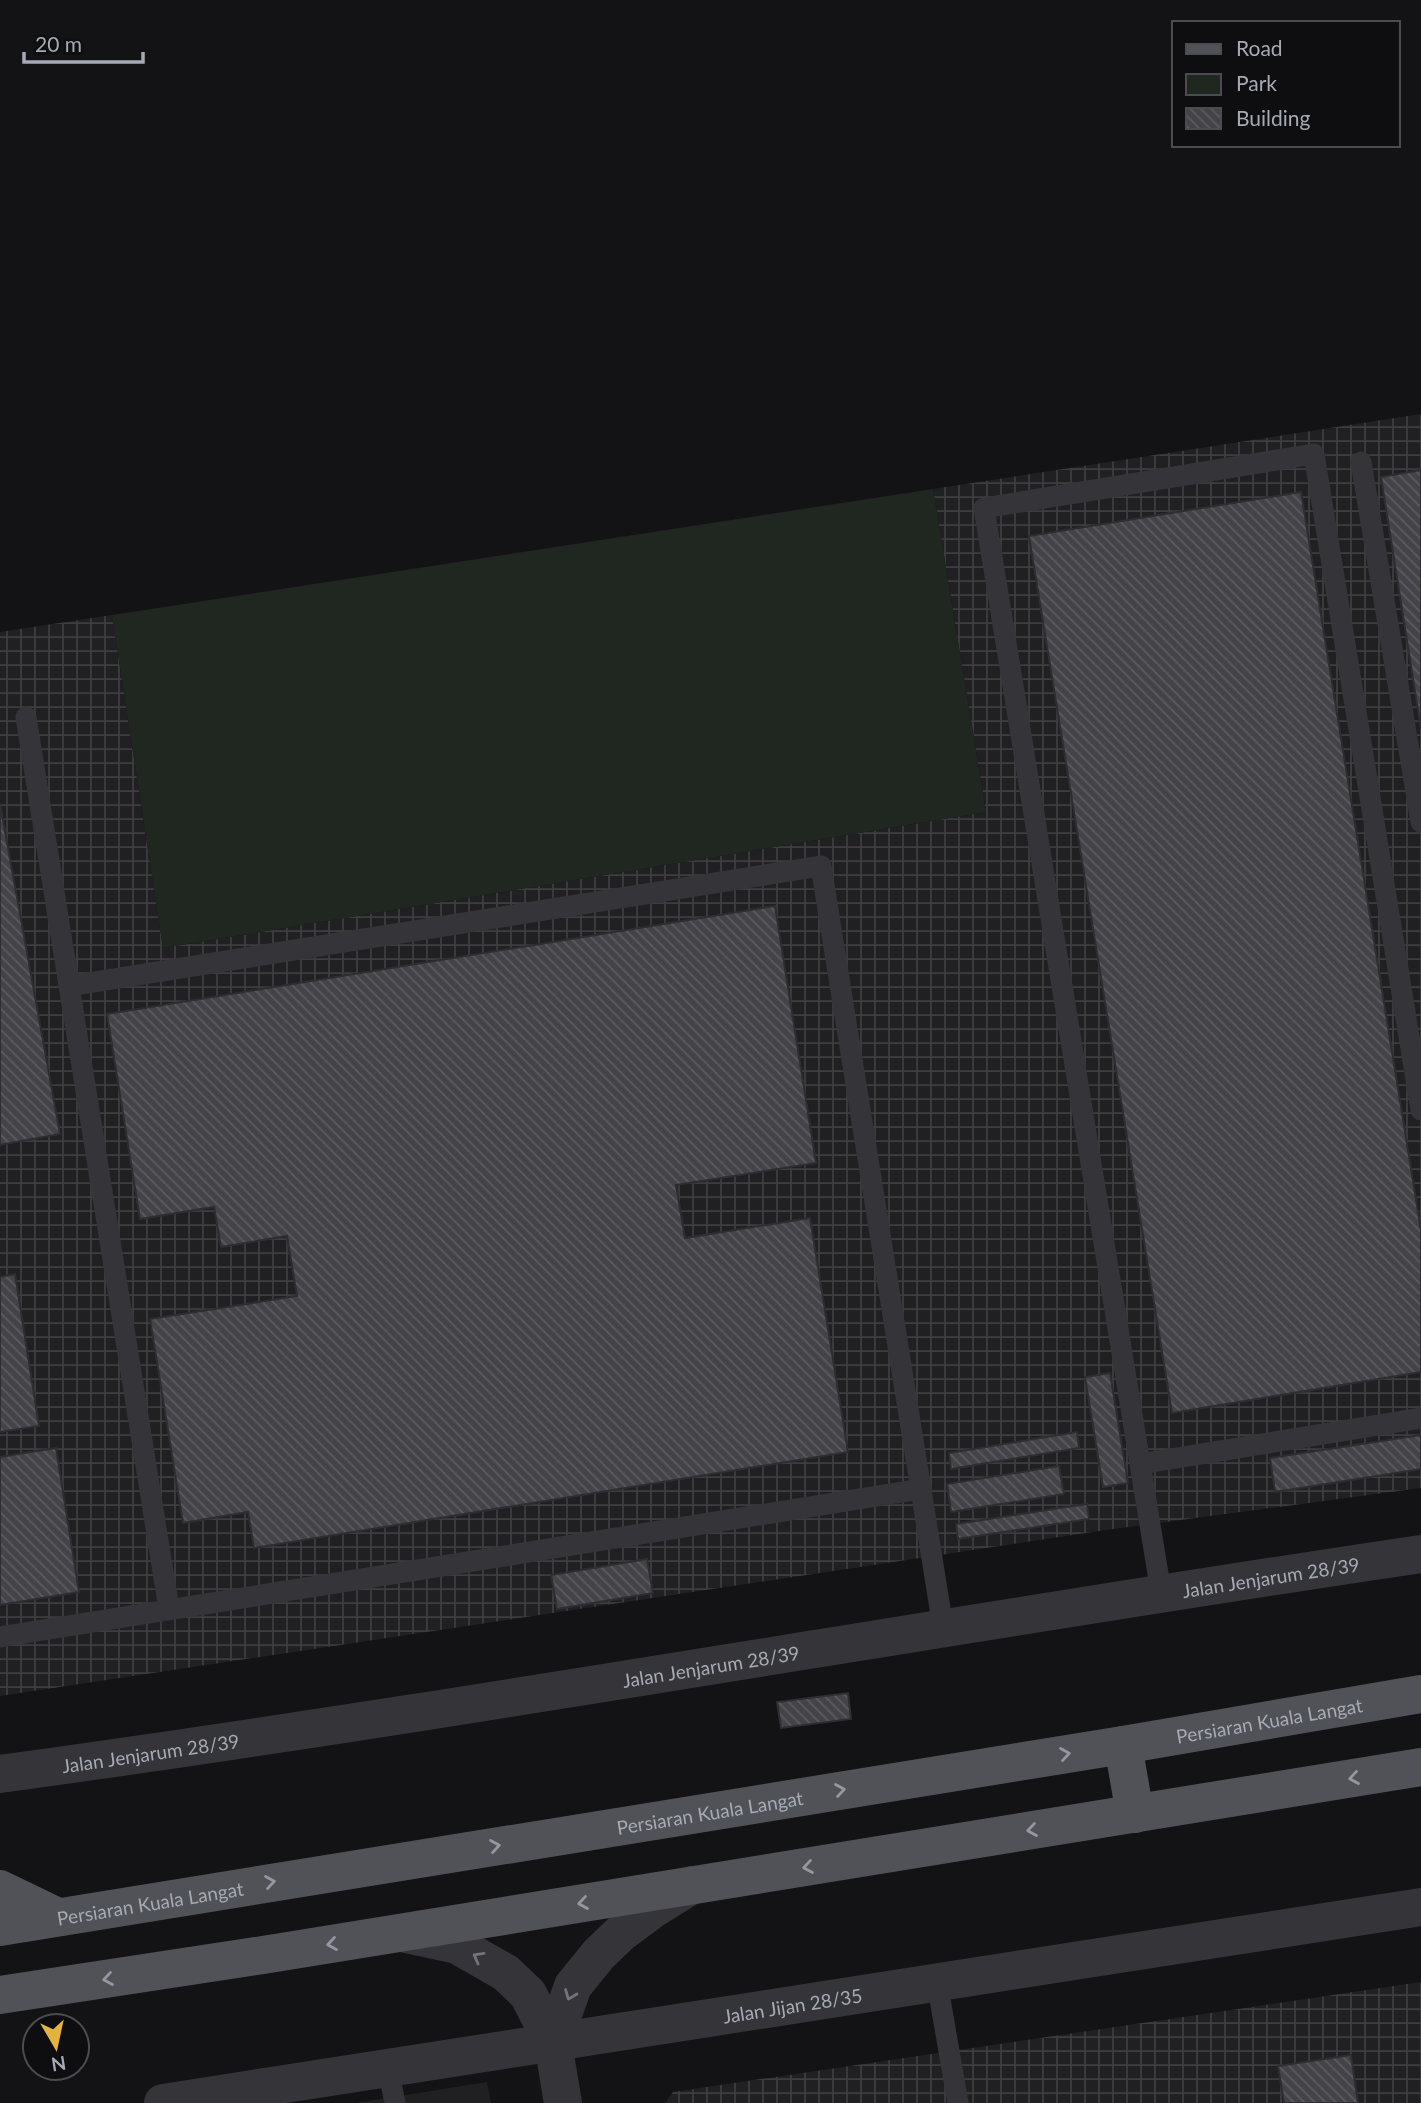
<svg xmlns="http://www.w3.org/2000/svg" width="1421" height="2103" font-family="Lato,sans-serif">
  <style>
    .built { fill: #201f22 }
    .industrial { fill: url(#industrial-grid) }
    .green { fill: #202721 }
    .building { fill: url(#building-back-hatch); stroke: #2e2d31; stroke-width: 2 }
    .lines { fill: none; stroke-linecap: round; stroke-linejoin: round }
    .lane { stroke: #353539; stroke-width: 21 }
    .street { stroke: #353539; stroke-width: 38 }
    .primary { stroke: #515258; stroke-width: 38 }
    .oneway { stroke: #9598a2 }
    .oneway2 { stroke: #73757d }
    .labels { text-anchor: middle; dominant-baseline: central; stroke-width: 5; stroke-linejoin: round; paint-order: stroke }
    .street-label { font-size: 19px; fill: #a6aab4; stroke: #0e0e10 }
  </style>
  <defs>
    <pattern id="industrial-grid" width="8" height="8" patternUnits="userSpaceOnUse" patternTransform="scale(1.75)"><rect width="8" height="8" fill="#201f22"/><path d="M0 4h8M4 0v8" fill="none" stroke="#3d3d40"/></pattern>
    <pattern id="building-back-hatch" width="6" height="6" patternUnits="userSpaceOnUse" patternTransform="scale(1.75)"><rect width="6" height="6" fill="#434348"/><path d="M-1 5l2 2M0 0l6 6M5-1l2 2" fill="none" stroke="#5b5b60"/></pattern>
  </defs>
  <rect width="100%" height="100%" fill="#131315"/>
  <path class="built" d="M487 2082 491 2103H356Z"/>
  <g class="industrial">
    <path d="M1421 414V1488L1106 1530 0 1696V632L112 615 163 948 986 812 933 489Z"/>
    <path d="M1421 1982V2103H665L673 2092Z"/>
  </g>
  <path class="green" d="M933 489 986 812 163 948 112 615Z"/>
  <g class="building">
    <path d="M1421 470V729L1381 477Z"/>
    <path d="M1301 492 1421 1230V1372L1172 1413 1029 536Z"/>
    <path d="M0 804 60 1134 0 1145Z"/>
    <path d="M775 906 816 1163 676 1185 685 1238 810 1218 848 1452 254 1548 248 1512 183 1523 150 1319 297 1296 287 1236 221 1247 214 1207 140 1219 107 1014Z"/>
    <path d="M15 1274 39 1426 0 1432V1277Z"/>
    <path d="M1110 1373 1128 1483 1103 1487 1085 1377Z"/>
    <path d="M1077 1432 1079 1448 951 1469 949 1453Z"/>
    <path d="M1421 1435V1469L1275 1492 1270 1458Z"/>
    <path d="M56 1448 79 1592 0 1605V1457Z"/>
    <path d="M1059 1466 1064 1494 951 1512 947 1484Z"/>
    <path d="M1087 1504 1089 1519 958 1539 956 1524Z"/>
    <path d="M647 1559 653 1593 557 1609 551 1575Z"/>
    <path d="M848 1693 851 1719 781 1728 777 1702Z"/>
    <path d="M1351 2055 1358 2103H1284L1278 2066Z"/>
  </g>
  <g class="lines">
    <g class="lane">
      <path d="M1361 462 1421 822"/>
      <path d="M26 717 169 1609"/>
      <path d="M69 986 821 866 943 1627"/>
      <path d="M1140 1464 1421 1418"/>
      <path d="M1161 1592 984 508 1314 454 1421 1110"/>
      <path d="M0 1637 921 1489"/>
      <path d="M937 1982 958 2103"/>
      <path d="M388 2068 395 2103"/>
    </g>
    <g class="street">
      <path id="s1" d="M0 1774C475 1709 947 1624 1421 1554"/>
      <path d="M401 1933 457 1945 506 1973 528 1994 553 2043 563 2103"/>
      <path d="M553 2043 573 1986 599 1954 621 1933 652 1910 692 1885"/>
      <path id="s2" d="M163 2103 1421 1907"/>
    </g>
    <g class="primary">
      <path d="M1123 1745 1135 1814"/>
      <path d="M0 1889 58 1917"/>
      <path id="s3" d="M0 1927 1123 1745 1421 1694"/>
      <path d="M0 1995 263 1955 1421 1767"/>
    </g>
  </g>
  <defs><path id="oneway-chevron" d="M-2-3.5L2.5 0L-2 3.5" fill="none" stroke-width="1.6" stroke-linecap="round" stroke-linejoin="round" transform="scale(1.75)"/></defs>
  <g class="oneway">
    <use href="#oneway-chevron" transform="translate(1065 1754) rotate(-9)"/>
    <use href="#oneway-chevron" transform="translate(1354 1778) rotate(171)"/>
    <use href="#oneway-chevron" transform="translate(840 1790) rotate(-9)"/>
    <use href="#oneway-chevron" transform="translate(1032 1830) rotate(171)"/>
    <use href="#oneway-chevron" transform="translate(495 1846) rotate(-9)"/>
    <use href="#oneway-chevron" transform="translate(808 1867) rotate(171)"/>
    <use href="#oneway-chevron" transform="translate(270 1882) rotate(-9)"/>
    <use href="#oneway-chevron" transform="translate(583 1903) rotate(171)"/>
    <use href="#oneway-chevron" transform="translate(332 1944) rotate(171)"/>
    <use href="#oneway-chevron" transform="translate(108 1979) rotate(171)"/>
  </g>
  <g class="oneway2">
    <use href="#oneway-chevron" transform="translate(478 1957) rotate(-151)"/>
    <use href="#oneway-chevron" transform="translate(570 1995) rotate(111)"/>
  </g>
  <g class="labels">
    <g class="street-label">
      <text stroke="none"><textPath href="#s1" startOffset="1286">Jalan Jenjarum 28/39</textPath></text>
      <text stroke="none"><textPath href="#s1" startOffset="719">Jalan Jenjarum 28/39</textPath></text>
      <text stroke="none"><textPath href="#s3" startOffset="1286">Persiaran Kuala Langat</textPath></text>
      <text stroke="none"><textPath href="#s1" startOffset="152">Jalan Jenjarum 28/39</textPath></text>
      <text stroke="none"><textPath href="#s3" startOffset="719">Persiaran Kuala Langat</textPath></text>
      <text stroke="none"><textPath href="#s3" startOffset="152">Persiaran Kuala Langat</textPath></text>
      <text stroke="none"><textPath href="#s2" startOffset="637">Jalan Jijan 28/35</textPath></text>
    </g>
  </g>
  <rect x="1172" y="21" width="228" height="126" fill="#0e0e10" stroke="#4b4c52" stroke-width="2"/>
  <rect x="1186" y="44" width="35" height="10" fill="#515258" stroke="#4b4c52" stroke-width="2"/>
  <text x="1236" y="56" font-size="21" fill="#a6aab4">Road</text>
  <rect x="1186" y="74" width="35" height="21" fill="#202721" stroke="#4b4c52" stroke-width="2"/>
  <text x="1236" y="91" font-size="21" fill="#a6aab4">Park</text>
  <rect x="1186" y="108" width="35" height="21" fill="url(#building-back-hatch)" stroke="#4b4c52" stroke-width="2"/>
  <text x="1236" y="126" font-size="21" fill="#a6aab4">Building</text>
  <g transform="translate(56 2047) rotate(171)"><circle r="33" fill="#0e0e10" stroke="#4b4c52" stroke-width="2"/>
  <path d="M0-5L12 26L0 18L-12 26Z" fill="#e2b43f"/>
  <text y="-10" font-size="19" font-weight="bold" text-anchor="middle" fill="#a6aab4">N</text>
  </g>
  <path d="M24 52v10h119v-10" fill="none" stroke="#a6aab4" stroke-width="3.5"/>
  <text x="35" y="52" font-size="21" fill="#a6aab4" stroke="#0e0e10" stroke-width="5" paint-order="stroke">20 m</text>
</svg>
